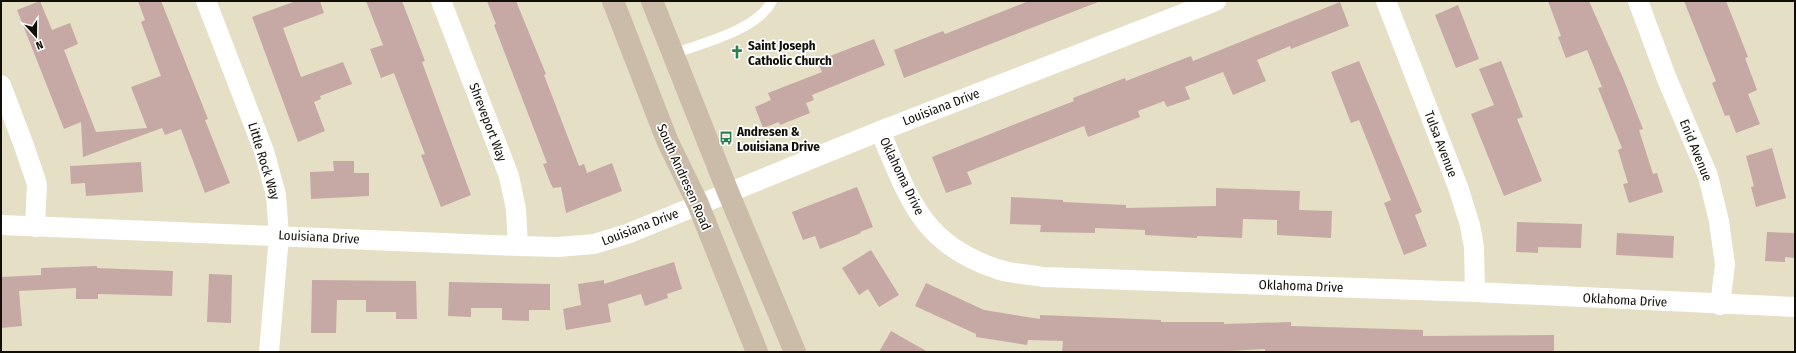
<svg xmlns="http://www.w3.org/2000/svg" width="1796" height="353" font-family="'Fira Sans Condensed',sans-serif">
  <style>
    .building { fill: #c6a9a5 }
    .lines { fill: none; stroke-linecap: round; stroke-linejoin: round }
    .lane { stroke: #fff; stroke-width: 10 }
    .street { stroke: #fff; stroke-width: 20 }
    .secondary { stroke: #cabca8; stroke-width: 22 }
    .labels { text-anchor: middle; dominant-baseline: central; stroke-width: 3.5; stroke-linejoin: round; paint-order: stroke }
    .poi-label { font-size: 13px; font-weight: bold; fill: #100e06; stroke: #fff; text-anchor: start }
    .street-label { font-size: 13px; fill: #100e06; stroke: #fff }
  </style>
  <rect width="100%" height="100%" fill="#e5dfc6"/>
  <g class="building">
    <path d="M40 1 52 30 70 23 78 44 64 50 96 132 147 128 131 87 161 76 141 22 145 20 138 1H161L208 119 205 120 230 183 205 193 181 129 165 135 162 128 83 157 81 122 64 129 17 10Z"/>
    <path d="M296 1H320L324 13 283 28 301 77 343 62 352 84 320 96 321 99 314 102 325 131 298 142 252 17Z"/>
    <path d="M366 1H402L425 61 422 62 471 195 441 207 421 155 425 154 394 73 381 78 370 49 383 45Z"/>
    <path d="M487 1H516L546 74 544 75 579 166 584 164 587 173 612 163 622 191 566 213 561 187 553 188 550 182 543 164 547 163 494 25 496 24Z"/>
    <path d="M1029 1 1098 2 904 78 894 50 943 31 945 34Z"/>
    <path d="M1548 1H1589L1623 78 1643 129 1639 130 1653 174 1657 173 1663 192 1629 203 1623 184 1628 183 1618 150 1622 148 1598 88 1602 87 1587 50 1566 58 1558 37 1561 36Z"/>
    <path d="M1684 1H1726L1748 57 1745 58 1757 90 1748 94 1760 124 1736 133 1729 115 1725 116 1712 83 1716 81Z"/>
    <path d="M1340 2 1349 26 1291 49 1290 46 1257 60 1266 81 1233 95 1223 72 1185 87 1190 99 1167 107 1164 101 1138 111 1140 117 1088 137 1084 126 967 172 972 184 946 193 932 157 1074 101 1073 98 1125 78 1126 81 1191 56 1193 61Z"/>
    <path d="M1458 5 1479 59 1456 68 1435 15Z"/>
    <path d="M874 39 885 65 812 95 814 100 806 103 810 113 780 125 779 122 763 128 755 107 771 100 768 93 822 72 817 61Z"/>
    <path d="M1359 61 1422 212 1415 215 1427 246 1404 255 1384 203 1391 200 1359 120 1351 123 1331 72Z"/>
    <path d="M1501 61 1523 117 1517 119 1542 181 1504 196 1471 114 1494 105 1479 69Z"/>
    <path d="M1772 148 1786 198 1756 207 1751 187 1754 186 1746 156Z"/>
    <path d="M333 161H354V173H369V196L311 199 310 172 334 171Z"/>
    <path d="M141 162 143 192 86 196 85 183 71 184 70 166Z"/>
    <path d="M857 187 873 227 860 232 861 233 820 249 815 236 803 240 792 212Z"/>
    <path d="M1216 188 1300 191 1299 210 1332 211 1331 238 1277 235V220L1243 219 1242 238 1197 236V238L1145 235V230L1095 228V233L1040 232 1041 225 1010 224 1011 197 1063 200V202L1126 205V208L1216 206Z"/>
    <path d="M1517 222 1582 224 1581 248 1538 247V253L1516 252Z"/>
    <path d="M1767 232 1795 233V258L1785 257V262L1765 261Z"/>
    <path d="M1617 233 1674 236 1673 258 1616 255Z"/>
    <path d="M871 250 899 295 879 307 868 289 859 295 842 268Z"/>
    <path d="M674 262 682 289 667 294 668 298 645 306 641 294 608 304 611 322 566 330 563 309 581 305 578 284 604 280V284Z"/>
    <path d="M97 266V268L173 271 172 296 98 294V299H76V288L19 291 22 326 1 328V277L41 275V268Z"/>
    <path d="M209 274 232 275 231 323 207 322Z"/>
    <path d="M312 280 416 281 417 319H396V312H366V300H337L336 333H311Z"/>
    <path d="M449 282 550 284V310H529V321L502 320V308H471V317L448 316Z"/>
    <path d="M926 283 984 310 1040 319V315L1161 320V322H1224V324L1291 322V326L1423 330V336L1554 335V352H1265V349L1212 352H1062L1063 341 1028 340 1027 345 976 337V334L915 306Z"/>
    <path d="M891 331 928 352H879Z"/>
  </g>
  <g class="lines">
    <path class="lane" d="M673 54C703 43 757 30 772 1"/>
    <g class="street">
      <path d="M206 1 264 151 276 195 279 236 269 352"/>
      <path d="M441 1 509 176 516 209 518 246"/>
      <path d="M1386 1 1458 187 1470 225 1474 247 1475 292"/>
      <path d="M1638 1 1667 79 1708 176 1719 221 1725 265 1720 305"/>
      <path d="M1 85 23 143 37 184 35 227"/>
      <path d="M880 131C909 198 921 244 997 269 1011 274 1028 274 1043 277L1475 292 1795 307"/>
      <path d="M1 225 518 246 558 247 594 244 627 234 880 131 1216 1"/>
    </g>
    <g class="secondary">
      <path d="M613 1 667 140 698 204 757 352"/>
      <path d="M652 1 728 192 795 352"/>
    </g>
  </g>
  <defs>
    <g id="church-bare" transform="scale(1.08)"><path d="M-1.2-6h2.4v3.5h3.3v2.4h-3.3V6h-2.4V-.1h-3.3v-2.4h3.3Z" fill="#2c7e4f" stroke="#fff" stroke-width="2.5" paint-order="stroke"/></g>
    <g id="bus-bare" transform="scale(1.08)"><path d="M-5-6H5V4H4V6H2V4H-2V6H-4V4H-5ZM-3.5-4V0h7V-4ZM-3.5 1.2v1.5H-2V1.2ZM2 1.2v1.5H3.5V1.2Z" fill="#2c7e4f" stroke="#fff" stroke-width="2.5" paint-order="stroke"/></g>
  </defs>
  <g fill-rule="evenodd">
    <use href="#church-bare" x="737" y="52"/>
    <use href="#bus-bare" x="726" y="138"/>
  </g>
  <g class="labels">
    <g class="poi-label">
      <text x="748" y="45">Saint Joseph<tspan x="748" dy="15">Catholic Church</tspan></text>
      <text x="737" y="131">Andresen &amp;<tspan x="737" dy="15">Louisiana Drive</tspan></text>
    </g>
    <g class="street-label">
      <text transform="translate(941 107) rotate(-21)">Louisiana Drive</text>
      <text transform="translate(488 122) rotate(69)">Shreveport Way</text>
      <text transform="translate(1441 144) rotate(69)">Tulsa Avenue</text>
      <text transform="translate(1696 150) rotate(68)">Enid Avenue</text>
      <text transform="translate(264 161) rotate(73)">Little Rock Way</text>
      <text transform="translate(902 176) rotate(64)">Oklahoma Drive</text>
      <text transform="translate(684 177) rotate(66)">South Andresen Road</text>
      <text transform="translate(640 227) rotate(-21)">Louisiana Drive</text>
      <text transform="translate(319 237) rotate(3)">Louisiana Drive</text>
      <text transform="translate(1301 286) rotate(2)">Oklahoma Drive</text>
      <text transform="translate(1625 300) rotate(3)">Oklahoma Drive</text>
    </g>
  </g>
  <rect width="1796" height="353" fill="none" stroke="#100e06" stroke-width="4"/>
  <g transform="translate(36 36) rotate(159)" stroke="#ffffff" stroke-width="3" paint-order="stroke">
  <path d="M0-3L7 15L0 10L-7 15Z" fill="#100e06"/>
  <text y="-6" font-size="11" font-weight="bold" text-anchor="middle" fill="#100e06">N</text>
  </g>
</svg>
